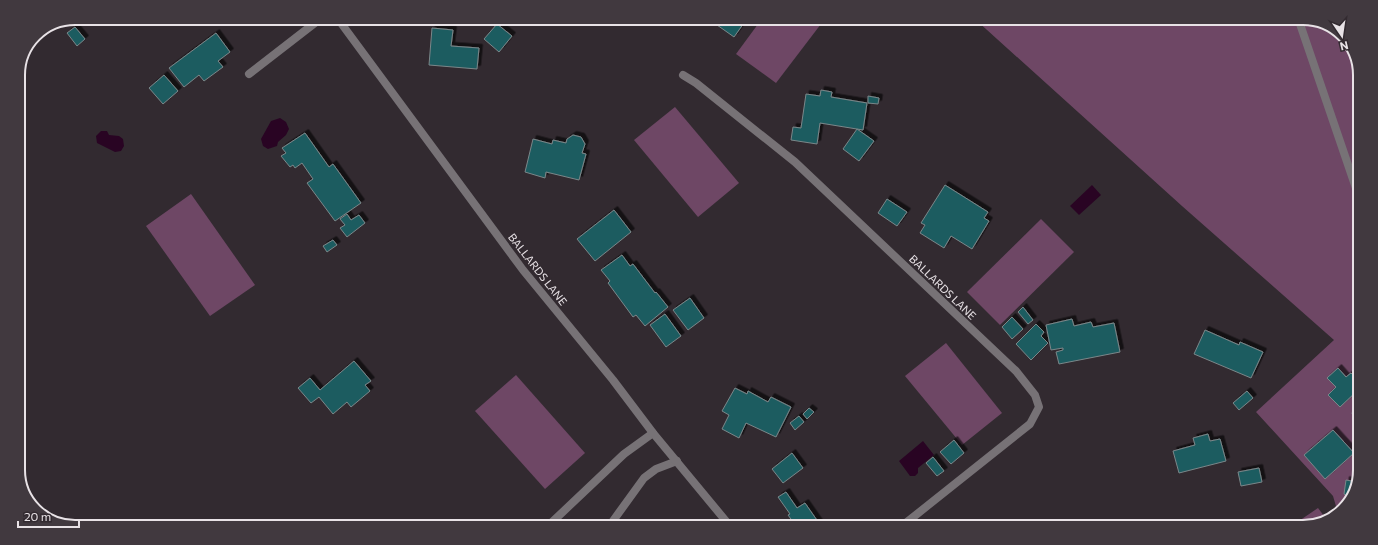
<svg xmlns="http://www.w3.org/2000/svg" width="1378" height="545" font-family="Commissioner,sans-serif">
  <style>
    .green { fill: #6e4765 }
    .water { fill: #290423 }
    .building { fill: #1f5b61; stroke: #7a8789; filter: url(#shadow) }
    .lines { fill: none; stroke-linecap: round; stroke-linejoin: round }
    .lane { stroke: #777276; stroke-width: 8 }
    .street { stroke: #777276; stroke-width: 8 }
    .labels { text-anchor: middle; dominant-baseline: central; stroke-width: 3; stroke-linejoin: round; paint-order: stroke }
    .street-label { font-size: 11px; fill: #e8e2e6; stroke: #322a30 }
    .rim { fill: none; stroke: #e8e2e6; stroke-width: 2 }
  </style>
  <defs>
    <filter id="shadow"><feDropShadow dx="3.5" dy="-3.5" stdDeviation="0" flood-color="#0009"/></filter>
  </defs>
  <rect width="100%" height="100%" fill="#322a30"/>
  <g class="green">
    <path d="M761 20H824L776 83 736 54Z"/>
    <path d="M976 20 1322 21 1348 40 1360 71 1357 489 1338 513 1333 496 1256 412 1334 340 1182 206Z"/>
    <path d="M675 107 739 183 698 217 634 140Z"/>
    <path d="M191 194 255 285 210 316 146 226Z"/>
    <path d="M1041 219 1074 252 1000 325 967 292Z"/>
    <path d="M946 343 1002 413 962 445 905 376Z"/>
    <path d="M516 375 585 453 545 489 475 411Z"/>
    <path d="M1318 508 1327 520 1304 527H1290Z"/>
  </g>
  <g class="water">
    <path d="M280 118 286 122 289 129 286 135 278 142 277 146 268 149 263 146 261 139 271 121Z"/>
    <path d="M101 131H107L109 135 119 136 123 139 124 146 121 151 115 152 97 143 96 136Z"/>
    <path d="M1092 185 1101 195 1079 215 1070 206Z"/>
    <path d="M923 441 934 455 918 468V473L915 476H910L899 461Z"/>
  </g>
  <g class="building">
    <path d="M710 20H746L734 37Z"/>
    <path d="M497 24 512 36 499 52 484 39Z"/>
    <path d="M75 27 85 39 77 46 67 33Z"/>
    <path d="M432 28 453 30 451 46 479 48 477 69 429 65Z"/>
    <path d="M216 33 230 52 218 61 223 67 204 81 199 75 184 87 169 68Z"/>
    <path d="M164 75 178 91 163 104 149 88Z"/>
    <path d="M821 90 832 92 831 97 867 103 863 130 820 123 817 144 791 140 793 127 801 128 806 94 820 96Z"/>
    <path d="M868 96 879 98 878 104 868 103Z"/>
    <path d="M857 129 874 141 859 161 843 149Z"/>
    <path d="M305 133 329 167 333 164 361 203 335 221 307 183 313 179 302 163 295 168 293 165 290 167 281 156 286 153 282 148Z"/>
    <path d="M573 135 581 137 585 144 582 153 586 154 579 180 546 172 545 178 525 172 533 139 552 144 553 140 566 143 567 139Z"/>
    <path d="M945 185 988 212 984 218 989 221 972 249 951 236 944 248 920 233 925 225 921 223Z"/>
    <path d="M887 199 907 212 897 226 878 213Z"/>
    <path d="M614 210 631 232 595 261 577 239Z"/>
    <path d="M347 214 351 220 359 215 365 223 347 237 340 228 345 225 340 219Z"/>
    <path d="M333 240 337 245 327 252 323 246Z"/>
    <path d="M622 255 630 266 633 264 655 293 656 292 668 307 645 326 636 315 633 317 608 283 610 281 601 270Z"/>
    <path d="M690 298 704 318 688 330 673 310Z"/>
    <path d="M1023 307 1033 320 1028 324 1018 312Z"/>
    <path d="M665 314 681 336 666 347 650 325Z"/>
    <path d="M1012 317 1023 329 1012 339 1002 327Z"/>
    <path d="M1072 319 1074 326 1091 322 1093 327 1114 323 1120 352 1059 364 1056 352 1063 350V348L1051 350 1046 325Z"/>
    <path d="M1036 324 1044 332 1041 336 1048 343 1031 360 1016 344Z"/>
    <path d="M1205 330 1239 345 1240 342 1263 352 1251 378 1194 354Z"/>
    <path d="M354 361 371 381 365 385 370 391 351 407 347 402 333 414 319 397 311 403 298 388 310 378 320 390Z"/>
    <path d="M1338 368 1346 377 1351 373 1358 380V390L1340 407 1328 395 1336 387 1327 378Z"/>
    <path d="M735 388 747 394 748 391 768 402 771 397 791 407 776 437 746 423 739 438 722 429 729 415 722 411Z"/>
    <path d="M1247 391 1253 398 1239 410 1233 403Z"/>
    <path d="M1354 403H1358L1357 416 1352 414Z"/>
    <path d="M809 408 814 412 807 419 803 414Z"/>
    <path d="M799 416 804 422 795 430 790 423Z"/>
    <path d="M1333 430 1354 453 1325 479 1304 455Z"/>
    <path d="M1208 434 1210 441 1220 439 1226 461 1179 473 1173 451 1195 445 1193 438Z"/>
    <path d="M954 440 964 453 951 464 940 452Z"/>
    <path d="M792 453 803 468 783 483 772 469Z"/>
    <path d="M933 457 944 471 937 476 926 463Z"/>
    <path d="M1259 468 1262 482 1241 486 1238 472Z"/>
    <path d="M1346 480 1357 482V489L1350 498 1344 494Z"/>
    <path d="M786 492 797 508 805 503 821 526H796L788 515 790 514 778 497Z"/>
  </g>
  <g class="lines">
    <g class="lane">
      <path d="M249 74 320 19"/>
      <path d="M549 525 624 454 653 433"/>
      <path d="M610 525 644 478 656 469 677 461"/>
    </g>
    <g class="street">
      <path d="M338 19 523 270 613 380 653 433 730 526"/>
      <path d="M1299 21 1359 197"/>
      <path d="M683 75 696 83 795 162 1016 371 1035 395 1039 407 1030 424 902 526"/>
    </g>
  </g>
  <g class="labels">
    <g class="street-label">
      <text transform="translate(538 269) rotate(52)">BALLARDS LANE</text>
      <text transform="translate(943 287) rotate(44)">BALLARDS LANE</text>
    </g>
  </g>
  <path d="M0 0H1378V545H0ZM75 25H1303A50 50 0 0 1 1353 75V470A50 50 0 0 1 1303 520H75A50 50 0 0 1 25 470V75A50 50 0 0 1 75 25Z" fill="#41393f" fill-rule="evenodd"/>
  <path class="rim" d="M75 25H1303A50 50 0 0 1 1353 75V470A50 50 0 0 1 1303 520H75A50 50 0 0 1 25 470V75A50 50 0 0 1 75 25Z"/>
  <g transform="translate(1342 36) rotate(167)" stroke="#322a30" stroke-width="3" paint-order="stroke">
  <path d="M0-3L7 15L0 10L-7 15Z" fill="#e8e2e6"/>
  <text y="-6" font-size="11" font-weight="bold" text-anchor="middle" fill="#e8e2e6">N</text>
  </g>
  <path d="M18 521v6h61v-6" fill="none" stroke="#e8e2e6" stroke-width="2"/>
  <text x="24" y="521" font-size="12" fill="#e8e2e6" stroke="#322a30" stroke-width="3" paint-order="stroke">20 m</text>
</svg>
